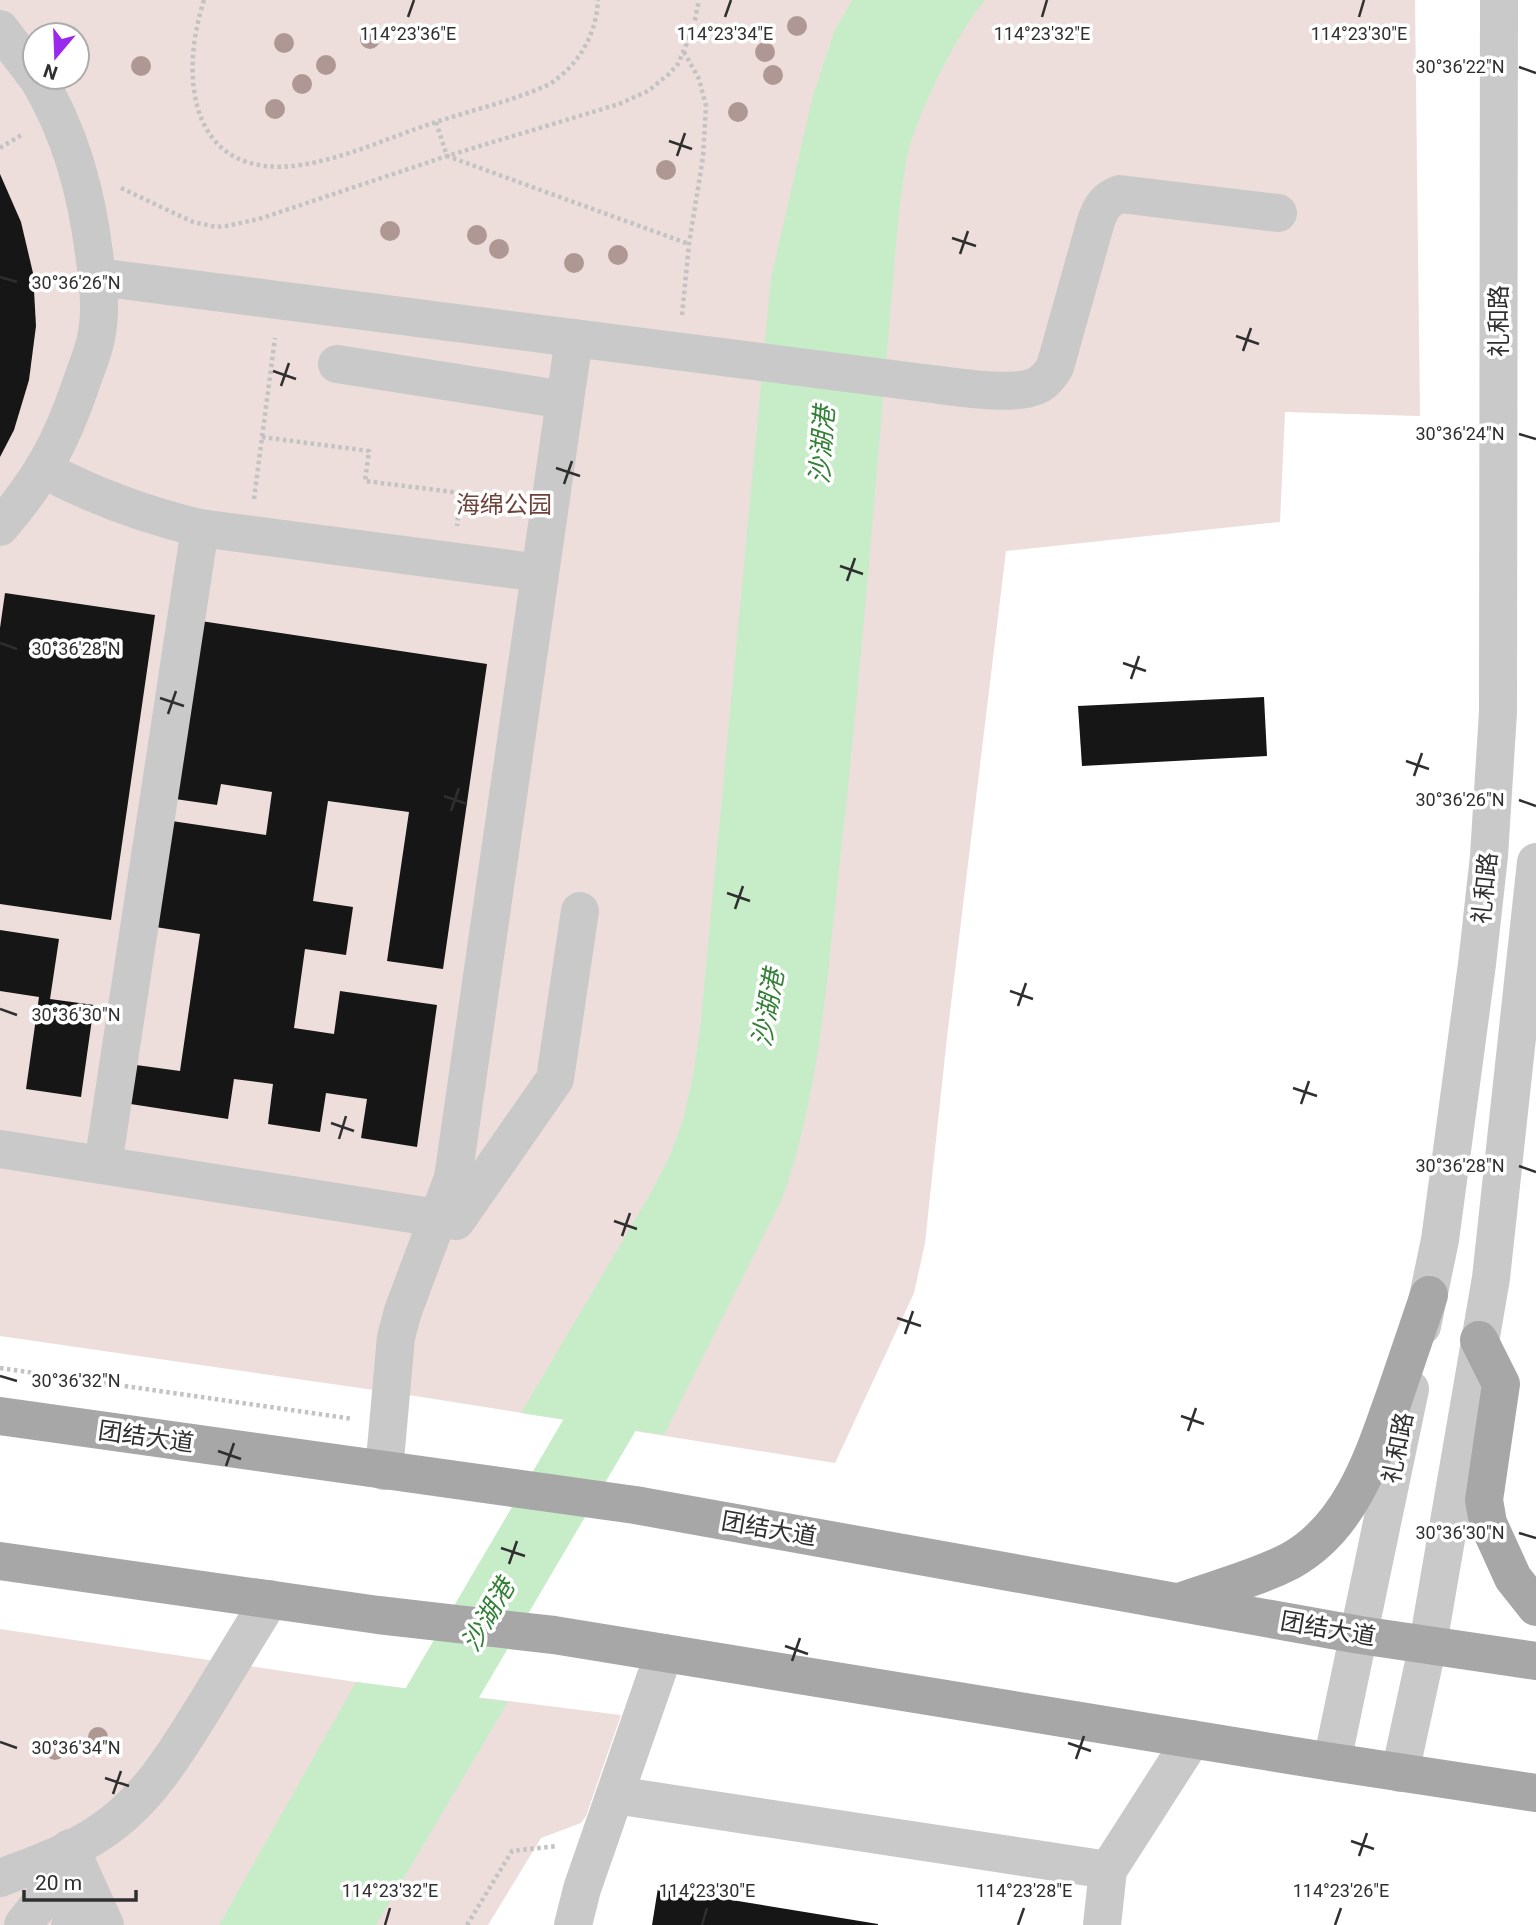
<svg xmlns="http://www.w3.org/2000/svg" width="1536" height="1925" font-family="Roboto,'Noto Sans SC',sans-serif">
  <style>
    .green { fill: #eddedc; fill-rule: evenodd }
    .water { fill: #c7edc8 }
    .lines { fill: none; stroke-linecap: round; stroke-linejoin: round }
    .river { stroke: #c7edc8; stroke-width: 68 }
    .building { fill: #161616 }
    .path { stroke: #c3c3c3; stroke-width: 4.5; stroke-dasharray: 3.5 3.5; stroke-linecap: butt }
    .minor { stroke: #c9c9c9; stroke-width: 38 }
    .major { stroke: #a7a7a7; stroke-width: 38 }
    .tree { fill: #af9893 }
    .ticks { fill: none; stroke: #2f2f2f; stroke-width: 2.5 }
    .labels { text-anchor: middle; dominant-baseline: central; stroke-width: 7; stroke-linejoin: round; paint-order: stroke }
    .street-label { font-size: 24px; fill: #2f2f2f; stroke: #fff }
    .park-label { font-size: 24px; fill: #6d433a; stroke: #fff }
    .water-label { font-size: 26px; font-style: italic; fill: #338136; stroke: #fff }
    .ticks-label { font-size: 18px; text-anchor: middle; fill: #2f2f2f; stroke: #fff; stroke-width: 7; stroke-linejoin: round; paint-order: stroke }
  </style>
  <rect width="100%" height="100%" fill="#fff"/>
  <g class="green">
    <path d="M0 0H1415L1420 416 1285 412 1280 522 1006 551 947 1037 925 1243 914 1293 835 1463 409 1395 0 1336ZM35 35H77V77H35Z"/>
    <path d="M0 1629 356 1682 621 1715 586 1816 581 1823 541 1838 488 1925H0Z"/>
  </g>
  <g class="water">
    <path d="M852 0H985C958 31 916 117 907 157 904 175 902 193 899 211 880 428 864 645 840 861 827 974 821 1091 782 1199L664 1435 521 1413 649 1196 670 1155 683 1120 693 1076 700 1029 771 278 812 99 834 32Z"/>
    <path d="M356 1682 508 1702 376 1925H219Z"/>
  </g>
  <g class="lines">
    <path class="river" d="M306 1925 616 1397 643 1343"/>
  </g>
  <g class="building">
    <path d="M0 174 21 222 33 273 36 326 29 380 14 430 0 457Z"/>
    <path d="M5 593 155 615 111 920 0 904V628Z"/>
    <path d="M194 620 487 664 443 969 387 961 409 812 328 801 313 901 353 907 346 955 305 949 294 1028 334 1034 340 991 437 1005 417 1147 361 1138 367 1099 326 1093 320 1132 268 1124 273 1084 234 1079 228 1119 124 1103 129 1064 180 1071 200 934 149 926 165 820 266 835 272 792 221 784 217 805 168 798Z"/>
    <path d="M1264 697 1267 756 1082 766 1078 706Z"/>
    <path d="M0 930 59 939 50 999 94 1005 81 1097 26 1089 39 997 0 991Z"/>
    <path d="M658 1888 878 1924V1925H652Z"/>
  </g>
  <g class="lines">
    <g class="path">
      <path d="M204 0C178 81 191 181 301 165 346 158 390 137 433 123 472 110 513 101 550 84 579 64 596 36 598 0"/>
      <path d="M436 122 447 156 689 244"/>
      <path d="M0 148 23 134"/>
      <path d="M121 188 193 222 216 227 226 226 259 219 447 156 619 104 648 91 669 74 678 64 693 29 699 0"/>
      <path d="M682 315 689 244 703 157 706 106 699 79 684 52"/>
      <path d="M262 437 369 451 365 481 461 493 457 526"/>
      <path d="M254 499 275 338"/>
      <path d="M0 1368 353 1419"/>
      <path d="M467 1925 512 1851 557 1846"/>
    </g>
    <g class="minor">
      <path d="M0 29 35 75"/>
      <path d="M98 277 924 383C951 386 1012 397 1036 386 1045 382 1050 375 1055 367L1096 221C1101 207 1106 199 1120 194L1278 213"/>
      <path d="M337 364 565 400"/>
      <path d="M44 470C94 496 145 515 200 528L540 573"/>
      <path d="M0 527C41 479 61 443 81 384 86 369 93 354 96 338 102 310 98 281 94 253 86 190 70 132 37 77"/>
      <path d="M0 1149 456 1221 555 1079 580 911"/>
      <path d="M103 1165 200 528"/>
      <path d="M1422 1326 1440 1240 1477 964 1489 856 1498 712 1499 0"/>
      <path d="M384 1471 396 1337 403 1311 453 1178 574 338"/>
      <path d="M1332 1762 1410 1389"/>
      <path d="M1400 1773 1428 1644 1491 1278 1536 862"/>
      <path d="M615 1795 1108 1870"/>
      <path d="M70 1848 105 1925"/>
      <path d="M0 1878C34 1865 72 1852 102 1831 149 1799 177 1751 206 1704 227 1669 249 1634 270 1599"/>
      <path d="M23 1925 75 1858"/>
      <path d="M70 1925 89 1891"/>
      <path d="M573 1925 582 1889 664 1653"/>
      <path d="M1102 1925 1108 1870 1192 1739"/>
    </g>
    <g class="major">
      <path d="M1479 1340 1501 1384 1484 1500 1488 1523 1513 1578 1536 1607"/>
      <path d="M0 1416 635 1505 1360 1635 1536 1661"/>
      <path d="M0 1561 378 1615 554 1635 1332 1762 1536 1793"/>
      <path d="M1179 1602C1215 1589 1255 1579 1290 1561 1352 1527 1374 1454 1396 1392 1407 1360 1418 1328 1429 1295"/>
    </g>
  </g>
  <g class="tree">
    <circle cx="797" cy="26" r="10"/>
    <circle cx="370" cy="39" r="10"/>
    <circle cx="284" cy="43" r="10"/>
    <circle cx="765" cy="52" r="10"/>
    <circle cx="326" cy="65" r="10"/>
    <circle cx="141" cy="66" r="10"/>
    <circle cx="773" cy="75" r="10"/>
    <circle cx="302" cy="84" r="10"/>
    <circle cx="275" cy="109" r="10"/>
    <circle cx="738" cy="112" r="10"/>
    <circle cx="666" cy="170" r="10"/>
    <circle cx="390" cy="231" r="10"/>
    <circle cx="477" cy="235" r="10"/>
    <circle cx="499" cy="249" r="10"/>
    <circle cx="618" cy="255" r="10"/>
    <circle cx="574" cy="263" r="10"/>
    <circle cx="98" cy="1737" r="10"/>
    <circle cx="55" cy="1750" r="10"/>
  </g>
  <path class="ticks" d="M408 17 414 0M725 17 731 0M1042 17 1047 0M1359 17 1364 0M1519 67 1536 73M669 141 692 149M677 156 685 133M952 238 976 246M960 254 968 231M0 277 17 282M1236 336 1259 344M1243 351 1251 328M273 371 296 379M281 386 289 363M1519 434 1536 439M556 468 580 476M564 484 572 461M840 566 863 574M847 581 855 558M0 643 17 649M1123 663 1146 671M1131 679 1139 656M160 698 184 706M168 714 176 691M1406 761 1429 769M1414 776 1422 753M444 796 467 804M1519 800 1536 806M451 811 459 788M727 893 750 901M735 909 743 886M1010 991 1033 999M1018 1006 1026 983M0 1009 17 1015M1293 1088 1317 1096M1301 1104 1309 1081M331 1123 354 1131M339 1139 346 1116M1519 1166 1536 1172M614 1221 637 1229M622 1236 630 1213M897 1318 921 1326M905 1334 913 1311M0 1376 17 1381M1181 1416 1204 1424M1188 1431 1196 1408M218 1451 241 1459M226 1466 234 1443M1519 1533 1536 1538M501 1548 525 1556M509 1564 517 1541M785 1646 808 1654M792 1661 800 1638M0 1742 17 1748M1068 1743 1091 1751M1076 1759 1084 1736M105 1778 129 1786M113 1794 121 1771M1351 1841 1374 1849M1359 1856 1367 1833M385 1925 390 1908M702 1925 707 1908M1018 1925 1024 1908M1335 1925 1341 1908"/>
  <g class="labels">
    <g class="street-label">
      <text transform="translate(1499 321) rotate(-90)">礼和路</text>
      <text transform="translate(1485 888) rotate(-84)">礼和路</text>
      <text transform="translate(146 1437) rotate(8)">团结大道</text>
      <text transform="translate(1398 1448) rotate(-79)">礼和路</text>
      <text transform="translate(769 1529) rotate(10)">团结大道</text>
      <text transform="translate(1328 1629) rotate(10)">团结大道</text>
    </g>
    <g class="park-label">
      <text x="504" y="505">海绵公园</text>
    </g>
    <g class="water-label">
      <text transform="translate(822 445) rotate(-86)">沙湖港</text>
      <text transform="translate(768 1008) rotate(-80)">沙湖港</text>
      <text transform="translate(488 1615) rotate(-60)">沙湖港</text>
    </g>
  </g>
  <g class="ticks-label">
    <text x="408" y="40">114°23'36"E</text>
    <text x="725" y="40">114°23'34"E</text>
    <text x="1042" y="40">114°23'32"E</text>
    <text x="1359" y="40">114°23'30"E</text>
    <text x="1460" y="73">30°36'22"N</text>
    <text x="76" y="289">30°36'26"N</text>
    <text x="1460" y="440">30°36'24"N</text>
    <text x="76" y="655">30°36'28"N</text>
    <text x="1460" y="806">30°36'26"N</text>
    <text x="76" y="1021">30°36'30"N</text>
    <text x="1460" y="1172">30°36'28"N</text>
    <text x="76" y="1387">30°36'32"N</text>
    <text x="1460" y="1539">30°36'30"N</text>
    <text x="76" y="1754">30°36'34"N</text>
    <text x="390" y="1897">114°23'32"E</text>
    <text x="707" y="1897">114°23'30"E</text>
    <text x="1024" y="1897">114°23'28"E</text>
    <text x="1341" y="1897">114°23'26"E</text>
  </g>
  <g transform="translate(56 56) rotate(199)"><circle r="33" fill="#ffffff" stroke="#acacac" stroke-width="2"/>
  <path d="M0-5L12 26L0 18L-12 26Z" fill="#9929ed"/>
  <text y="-10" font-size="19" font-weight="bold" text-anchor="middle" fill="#2f2f2f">N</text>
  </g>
  <path d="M24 1890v10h112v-10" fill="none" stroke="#2f2f2f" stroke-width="3.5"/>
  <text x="35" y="1890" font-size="21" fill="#2f2f2f" stroke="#ffffff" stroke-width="5" paint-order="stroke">20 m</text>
</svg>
